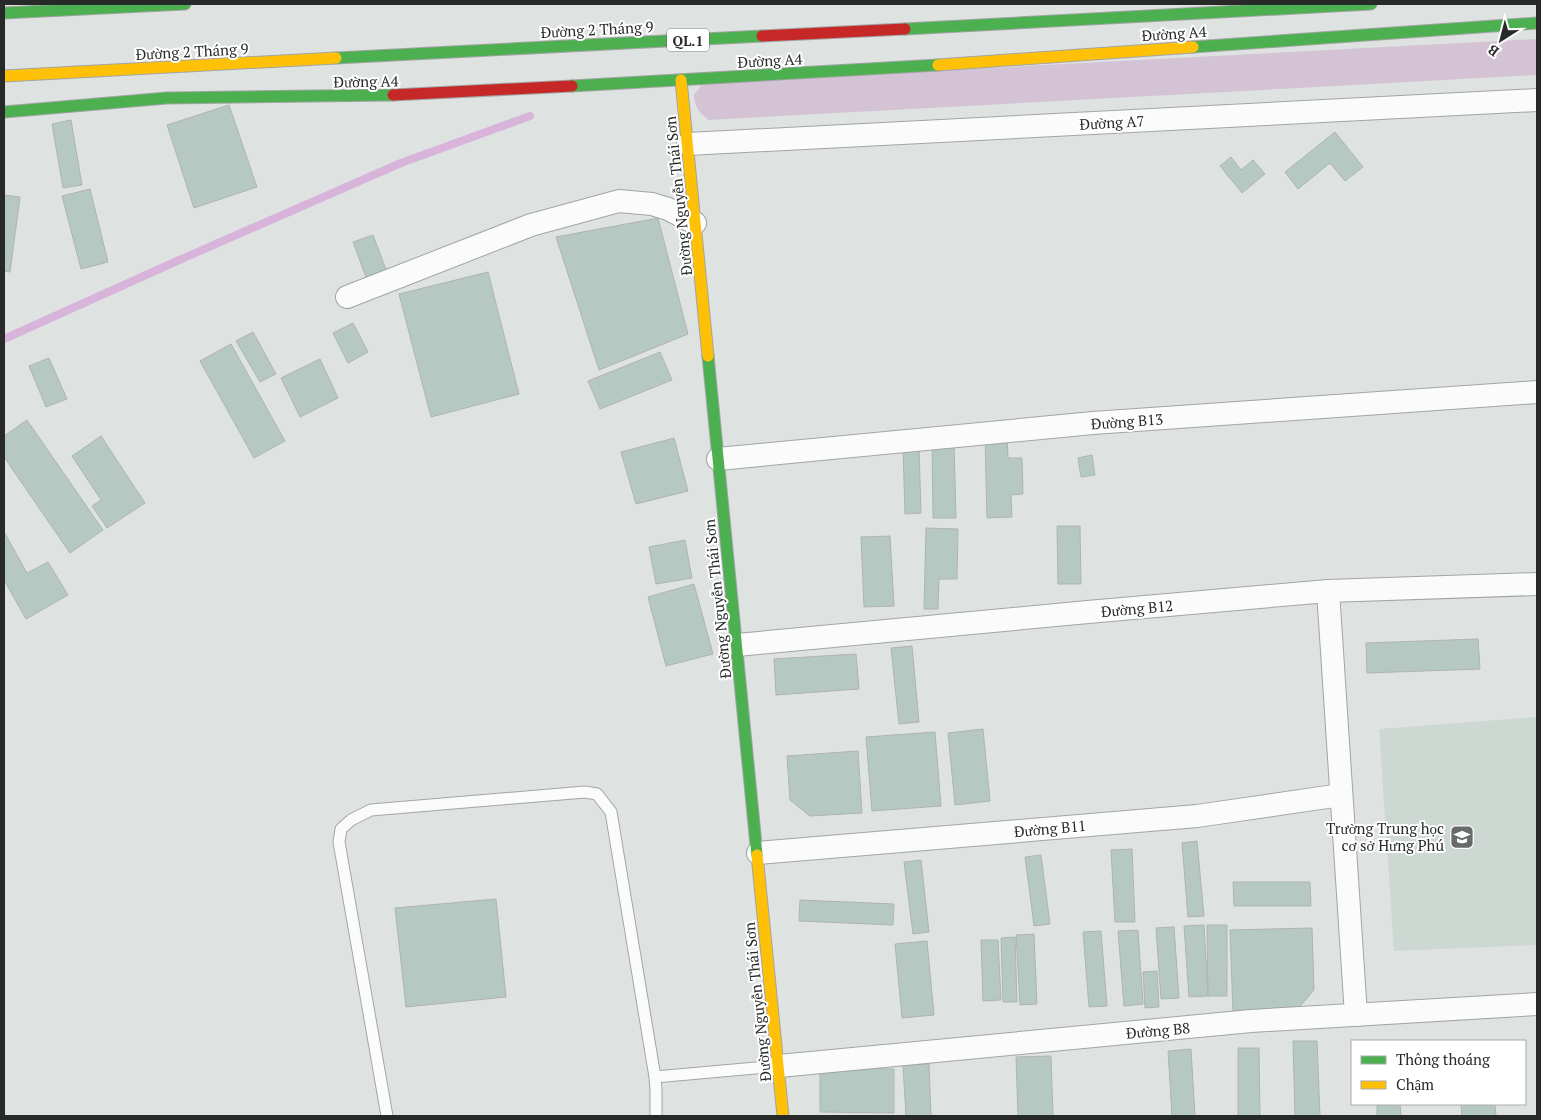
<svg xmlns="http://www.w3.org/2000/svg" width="1541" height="1120" font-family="'PT Serif',serif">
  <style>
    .built { fill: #cdd8d3 }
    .green { fill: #d4c3d5 }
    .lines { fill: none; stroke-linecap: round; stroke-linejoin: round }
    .stream { stroke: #d8b3da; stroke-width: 8 }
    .building { fill: #b5c8c1; stroke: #b0b3b2 }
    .lane-casing { stroke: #a2a5a3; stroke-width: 13 }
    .street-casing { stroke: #a2a5a3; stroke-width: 24 }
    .fast-casing { stroke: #a2a5a3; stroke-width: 13 }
    .slow-casing { stroke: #a2a5a3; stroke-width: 13 }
    .jam-casing { stroke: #a2a5a3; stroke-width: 13 }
    .lane { stroke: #fafbfa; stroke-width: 11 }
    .street { stroke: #fafbfa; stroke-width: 22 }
    .fast { stroke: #4caf50; stroke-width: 11 }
    .slow { stroke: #ffc107; stroke-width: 11 }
    .jam { stroke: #c62828; stroke-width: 11 }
    .labels { text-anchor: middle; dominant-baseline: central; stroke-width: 4; stroke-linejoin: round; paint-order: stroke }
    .shield { fill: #fff; stroke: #686a69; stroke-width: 1 }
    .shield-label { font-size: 14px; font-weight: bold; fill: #272a29 }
    .street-label { font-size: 15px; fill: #272a29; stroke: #fff }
    .poi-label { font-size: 15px; fill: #272a29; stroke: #fff; text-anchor: end }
  </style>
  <rect width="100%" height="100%" fill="#dee3e1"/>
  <path class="built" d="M1537 717V945L1394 951 1379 729Z"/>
  <path class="green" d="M1537 39V75L709 120C699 113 695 108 694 95L703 83Z"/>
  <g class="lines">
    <path class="stream" d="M4 339 177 261 401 163 530 116"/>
  </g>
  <g class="building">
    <path d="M229 105 257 187 194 208 167 125Z"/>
    <path d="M71 120 82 185 63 188 52 124Z"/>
    <path d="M1335 132 1363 167 1345 181 1330 163 1298 189 1285 172Z"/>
    <path d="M1231 157 1241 170 1253 160 1265 174 1242 193 1220 166Z"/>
    <path d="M90 189 108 262 81 269 62 196Z"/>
    <path d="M4 195 20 197 10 272 4 271Z"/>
    <path d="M658 218 688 334 599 370 556 237Z"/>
    <path d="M373 235 387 272 367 280 353 242Z"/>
    <path d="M488 272 519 394 431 417 399 294Z"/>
    <path d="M353 323 368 352 348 363 333 333Z"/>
    <path d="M253 332 276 374 260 382 236 341Z"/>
    <path d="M231 344 285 441 254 458 200 361Z"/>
    <path d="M660 352 672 380 600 409 588 381Z"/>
    <path d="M49 358 67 399 46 407 29 366Z"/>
    <path d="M320 359 338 398 300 417 281 378Z"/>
    <path d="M27 420 103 530 70 553 4 457V436Z"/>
    <path d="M101 436 145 503 107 528 92 506 101 500 72 456Z"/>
    <path d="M1007 436 1008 458H1022L1023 494 1011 495 1012 517 987 518 985 437Z"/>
    <path d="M674 438 688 491 636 504 621 452Z"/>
    <path d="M932 443H954L956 518H933Z"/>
    <path d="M919 447 921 513 905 514 903 448Z"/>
    <path d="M1092 455 1095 475 1081 477 1078 458Z"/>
    <path d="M1057 526H1080L1081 584H1058Z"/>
    <path d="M926 528 958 529 957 579H939L938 609H924Z"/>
    <path d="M4 532 27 573 48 562 68 595 26 619 4 580Z"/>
    <path d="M890 536 894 606 864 607 861 537Z"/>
    <path d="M685 540 692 578 656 584 649 547Z"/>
    <path d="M694 584 713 654 666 666 648 597Z"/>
    <path d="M1478 639 1480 669 1367 673 1366 643Z"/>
    <path d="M912 646 919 722 899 724 891 648Z"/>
    <path d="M856 654 859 689 776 695 774 659Z"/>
    <path d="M983 729 990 801 955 805 948 733Z"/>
    <path d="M935 732 941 806 872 811 866 737Z"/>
    <path d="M858 751 862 813 810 816 790 800 787 756Z"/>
    <path d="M1197 841 1204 916 1188 917 1182 843Z"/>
    <path d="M1132 849 1135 922H1115L1111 850Z"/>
    <path d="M1041 855 1050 924 1034 926 1025 857Z"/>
    <path d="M921 860 929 932 913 934 904 862Z"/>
    <path d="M1233 882H1310L1311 906H1234Z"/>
    <path d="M496 899 506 997 406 1007 395 908Z"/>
    <path d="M800 900 894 904 893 925 799 921Z"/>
    <path d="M1204 925 1208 996 1189 997 1184 926Z"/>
    <path d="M1207 925H1227V996H1208Z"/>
    <path d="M1174 927 1179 998 1161 999 1156 928Z"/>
    <path d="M1312 928 1314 990 1297 1010 1233 1012 1230 930Z"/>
    <path d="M1138 930 1143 1004 1124 1006 1118 931Z"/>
    <path d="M1101 931 1107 1006 1089 1007 1083 932Z"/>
    <path d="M1034 934 1037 1004 1020 1005 1016 935Z"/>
    <path d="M1015 937 1017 1002H1003L1001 938Z"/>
    <path d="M981 940H998L1001 1000 983 1001Z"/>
    <path d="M927 941 934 1015 902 1018 895 944Z"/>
    <path d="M1157 971 1159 1007 1145 1008 1143 972Z"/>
    <path d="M1293 1041H1317L1320 1116H1295Z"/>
    <path d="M1238 1048H1259L1260 1116H1238Z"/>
    <path d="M1191 1049 1195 1116H1172L1168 1051Z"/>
    <path d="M1051 1056 1053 1116H1018L1016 1057Z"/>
    <path d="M929 1064 931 1116H906L903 1065Z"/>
    <path d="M820 1068 894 1069V1113L820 1112Z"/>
    <path d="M1377 1104H1400L1401 1116H1377Z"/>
    <path d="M1461 1104H1495L1496 1116H1462Z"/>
  </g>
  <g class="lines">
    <g class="lane-casing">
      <g id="lane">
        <path d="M387 1116 339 842 341 829 351 820 371 810 585 792 597 794 611 812 655 1077"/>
        <path d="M656 1116V1090L655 1077 778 1066"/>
      </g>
    </g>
    <g class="street-casing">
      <g id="street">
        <path d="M688 144 1537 100"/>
        <path d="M347 297 531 225 619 201 652 204 668 209 695 223"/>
        <path d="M718 459 1093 423 1537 392"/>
        <path d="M1328 591 1356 1015"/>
        <path d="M737 645 1088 612 1328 591 1537 584"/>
        <path d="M758 853 1197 816 1341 795"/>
        <path d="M779 1066 1251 1021 1537 1004"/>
      </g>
    </g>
    <g class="fast-casing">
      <g id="fast">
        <path d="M4 13 185 4"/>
        <path d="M905 29 1371 4"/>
        <path d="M1193 47 1537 23"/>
        <path d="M336 58 762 36"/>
        <path d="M572 86 938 65"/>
        <path d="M4 112 167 98 393 95"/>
        <path d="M708 356 757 855"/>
      </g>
    </g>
    <g class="slow-casing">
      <g id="slow">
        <path d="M938 65 1193 47"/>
        <path d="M4 76 336 58"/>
        <path d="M681 80 708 356"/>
        <path d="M757 855 783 1116"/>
      </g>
    </g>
    <g class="jam-casing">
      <g id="jam">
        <path d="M762 36 905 29"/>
        <path d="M393 95 572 86"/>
      </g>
    </g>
    <use href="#lane" class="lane"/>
    <use href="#street" class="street"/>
    <use href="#fast" class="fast"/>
    <use href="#slow" class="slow"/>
    <use href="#jam" class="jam"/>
  </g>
  <defs>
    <g id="school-square" transform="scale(1.25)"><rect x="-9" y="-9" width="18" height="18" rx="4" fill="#676b69" stroke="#fff"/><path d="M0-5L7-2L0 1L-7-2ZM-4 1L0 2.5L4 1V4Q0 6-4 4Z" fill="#fff"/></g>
  </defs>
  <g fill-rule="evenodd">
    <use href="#school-square" x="1462" y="837"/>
  </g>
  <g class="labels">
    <rect class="shield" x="667" y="28.5" width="42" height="23" rx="4"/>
    <g class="shield-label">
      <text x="688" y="40">QL.1</text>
    </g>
    <g class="street-label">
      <text transform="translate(597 29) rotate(-3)">Đường 2 Tháng 9</text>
      <text transform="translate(1174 33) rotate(-4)">Đường A4</text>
      <text transform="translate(192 51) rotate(-3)">Đường 2 Tháng 9</text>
      <text transform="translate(770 60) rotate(-3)">Đường A4</text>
      <text transform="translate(366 81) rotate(-1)">Đường A4</text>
      <text transform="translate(1112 122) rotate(-3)">Đường A7</text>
      <text transform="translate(678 196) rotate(-96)">Đường Nguyễn Thái Sơn</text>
      <text transform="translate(1127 421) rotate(-4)">Đường B13</text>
      <text transform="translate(717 599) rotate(-96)">Đường Nguyễn Thái Sơn</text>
      <text transform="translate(1137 608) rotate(-5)">Đường B12</text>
      <text transform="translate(1050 828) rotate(-5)">Đường B11</text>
      <text transform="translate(757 1002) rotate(-96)">Đường Nguyễn Thái Sơn</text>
      <text transform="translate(1158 1030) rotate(-5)">Đường B8</text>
    </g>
    <g class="poi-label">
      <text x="1444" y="828">Trường Trung học<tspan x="1444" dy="17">cơ sở Hưng Phú</tspan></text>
    </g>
  </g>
  <rect width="1541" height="1120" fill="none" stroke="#272a29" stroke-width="10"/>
  <rect x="1351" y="1040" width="175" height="65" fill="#ffffff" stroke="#a9aaa9"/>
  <rect x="1361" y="1056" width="25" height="8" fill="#4caf50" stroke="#a9aaa9"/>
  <text x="1396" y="1065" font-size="15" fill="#272a29">Thông thoáng</text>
  <rect x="1361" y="1081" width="25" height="8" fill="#ffc107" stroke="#a9aaa9"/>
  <text x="1396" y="1090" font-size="15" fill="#272a29">Chậm</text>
  <g transform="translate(1501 40) rotate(216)" stroke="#ffffff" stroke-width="4" paint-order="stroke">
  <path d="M0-4L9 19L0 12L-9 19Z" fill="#272a29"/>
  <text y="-8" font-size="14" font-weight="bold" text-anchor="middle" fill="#272a29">B</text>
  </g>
</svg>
